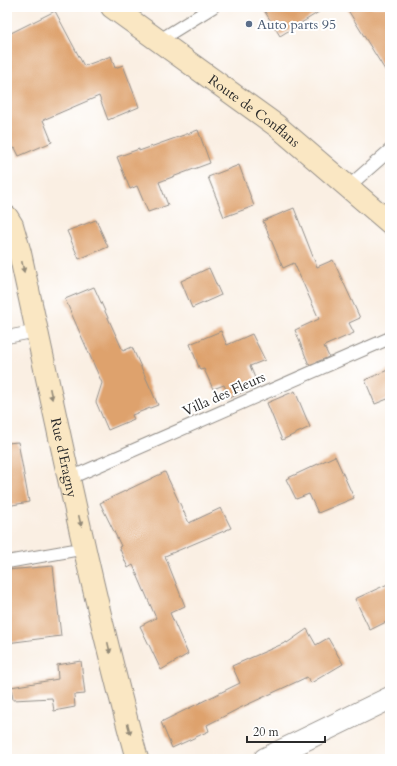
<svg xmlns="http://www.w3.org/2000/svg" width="397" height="766" font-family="Cardo,serif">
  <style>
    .building { fill: #dea26d }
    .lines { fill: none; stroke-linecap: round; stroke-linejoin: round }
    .service-casing { stroke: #928d87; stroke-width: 14 }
    .minor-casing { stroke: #928d87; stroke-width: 24 }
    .secondary-casing { stroke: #928d87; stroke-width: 24 }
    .service { stroke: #fff; stroke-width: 12 }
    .minor { stroke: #fff; stroke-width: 22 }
    .secondary { stroke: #fae7c3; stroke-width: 22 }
    .oneway { fill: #928977 }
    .service-dot { fill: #5c6f8a; stroke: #fff; stroke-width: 1.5 }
    .labels { text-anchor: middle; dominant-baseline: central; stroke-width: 4; stroke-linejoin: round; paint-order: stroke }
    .service-label { font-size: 14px; fill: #4e5e75; stroke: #fff; text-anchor: start }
    .street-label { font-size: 14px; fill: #2b2b2b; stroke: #fff }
  </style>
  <rect width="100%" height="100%" fill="#fff"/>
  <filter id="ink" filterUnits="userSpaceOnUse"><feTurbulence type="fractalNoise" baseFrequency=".025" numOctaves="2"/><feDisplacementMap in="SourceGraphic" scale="8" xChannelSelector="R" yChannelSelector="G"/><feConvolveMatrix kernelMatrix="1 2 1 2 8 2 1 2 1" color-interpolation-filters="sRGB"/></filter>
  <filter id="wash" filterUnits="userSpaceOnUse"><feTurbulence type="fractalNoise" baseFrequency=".012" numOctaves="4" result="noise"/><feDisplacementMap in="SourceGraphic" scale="16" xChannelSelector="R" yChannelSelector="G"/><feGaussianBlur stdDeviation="0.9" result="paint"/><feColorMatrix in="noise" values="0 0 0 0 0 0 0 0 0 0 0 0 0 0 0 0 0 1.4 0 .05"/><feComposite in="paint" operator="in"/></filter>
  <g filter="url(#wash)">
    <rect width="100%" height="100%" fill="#faefe3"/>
    <g id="blocks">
      <g class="building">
        <path d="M262 7H327L280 36Z"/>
        <path d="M346 7H390V78Z"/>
        <path d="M55 11 84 66 111 56 115 68 123 65 139 107 108 120 99 96 43 120 52 142 19 156 15 148 7 152V35Z"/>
        <path d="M198 130 210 163 159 182 168 205 148 212 137 186 130 189 117 157 139 149V151Z"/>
        <path d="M239 165 254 206 224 217 208 177Z"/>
        <path d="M294 208 317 267 333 260 360 318 349 323 354 333 324 346 329 357 309 365 295 330 319 319 294 263 283 268 263 221Z"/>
        <path d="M96 220 108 247 79 259 67 231Z"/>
        <path d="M209 268 221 295 192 308 181 281Z"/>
        <path d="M94 287 123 351 132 347 158 405 132 415 134 419 108 430 96 402 102 383 65 299Z"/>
        <path d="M221 331 227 345 252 334 265 360 250 366 258 385 230 398 224 385 213 389 204 369 200 370 190 344Z"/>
        <path d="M390 369V398L375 404 365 380Z"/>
        <path d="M295 391 310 427 282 440 267 403Z"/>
        <path d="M18 442 29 502 7 506V443Z"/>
        <path d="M335 456 354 498 318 513 309 494 296 499 286 479Z"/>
        <path d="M165 472 189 523 221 508 231 528 165 556 185 606 170 613 188 654 161 670 140 626 156 618 133 565 128 568 119 547 121 546 100 503Z"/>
        <path d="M53 566 61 636 7 643V570Z"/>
        <path d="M390 583V620L370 630 355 599Z"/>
        <path d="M307 629 316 645 328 638 343 664 311 683 307 677 240 708 207 725 209 731 172 748 161 722 240 683 232 666 287 642V643Z"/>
        <path d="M81 661 85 694 74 695 75 707 54 711 52 698 13 700 11 687 58 679 57 665Z"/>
      </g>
    </g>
  </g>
  <g filter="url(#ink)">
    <use href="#blocks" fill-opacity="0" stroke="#928d87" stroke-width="1"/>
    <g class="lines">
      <g class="service-casing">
        <g id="service">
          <path d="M158 41 213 7"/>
          <path d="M348 187 390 150"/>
          <path d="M7 337 37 331"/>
          <path d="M70 478 390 338"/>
          <path d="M7 562 86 548"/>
        </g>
      </g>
      <g class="minor-casing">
        <path id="minor" d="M265 759 390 698"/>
      </g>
      <g class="secondary-casing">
        <g id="secondary">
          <path id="s1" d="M112 7 277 126 390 223"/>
          <path id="s2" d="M7 217 12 225 20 253C57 422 91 592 137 759"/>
        </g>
      </g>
      <use href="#service" class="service"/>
      <use href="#minor" class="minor"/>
      <use href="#secondary" class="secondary"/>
    </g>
    <defs><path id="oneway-solid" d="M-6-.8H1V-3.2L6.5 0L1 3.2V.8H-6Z"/></defs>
    <g class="oneway">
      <use href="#oneway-solid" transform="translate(23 267) rotate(78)"/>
      <use href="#oneway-solid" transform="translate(51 394) rotate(78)"/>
      <use href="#oneway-solid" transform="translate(80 521) rotate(77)"/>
      <use href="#oneway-solid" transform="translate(109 648) rotate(77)"/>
      <use href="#oneway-solid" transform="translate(129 729) rotate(75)"/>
    </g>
  </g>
  <circle class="service-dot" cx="249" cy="24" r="4"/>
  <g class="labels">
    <g class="service-label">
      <text x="257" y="24">Auto parts 95</text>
    </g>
    <g class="street-label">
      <text stroke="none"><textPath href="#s1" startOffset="176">Route de Conflans</textPath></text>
      <text transform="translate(224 394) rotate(-24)">Villa des Fleurs</text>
      <text stroke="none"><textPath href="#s2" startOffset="248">Rue d'Eragny</textPath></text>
    </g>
  </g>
  <rect width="397" height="766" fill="none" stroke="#fff" stroke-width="24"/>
  <path d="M247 736v6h78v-6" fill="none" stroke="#2b2b2b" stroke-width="2"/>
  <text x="253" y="736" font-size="12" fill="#2b2b2b" stroke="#ffffff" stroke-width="3" paint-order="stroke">20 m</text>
</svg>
